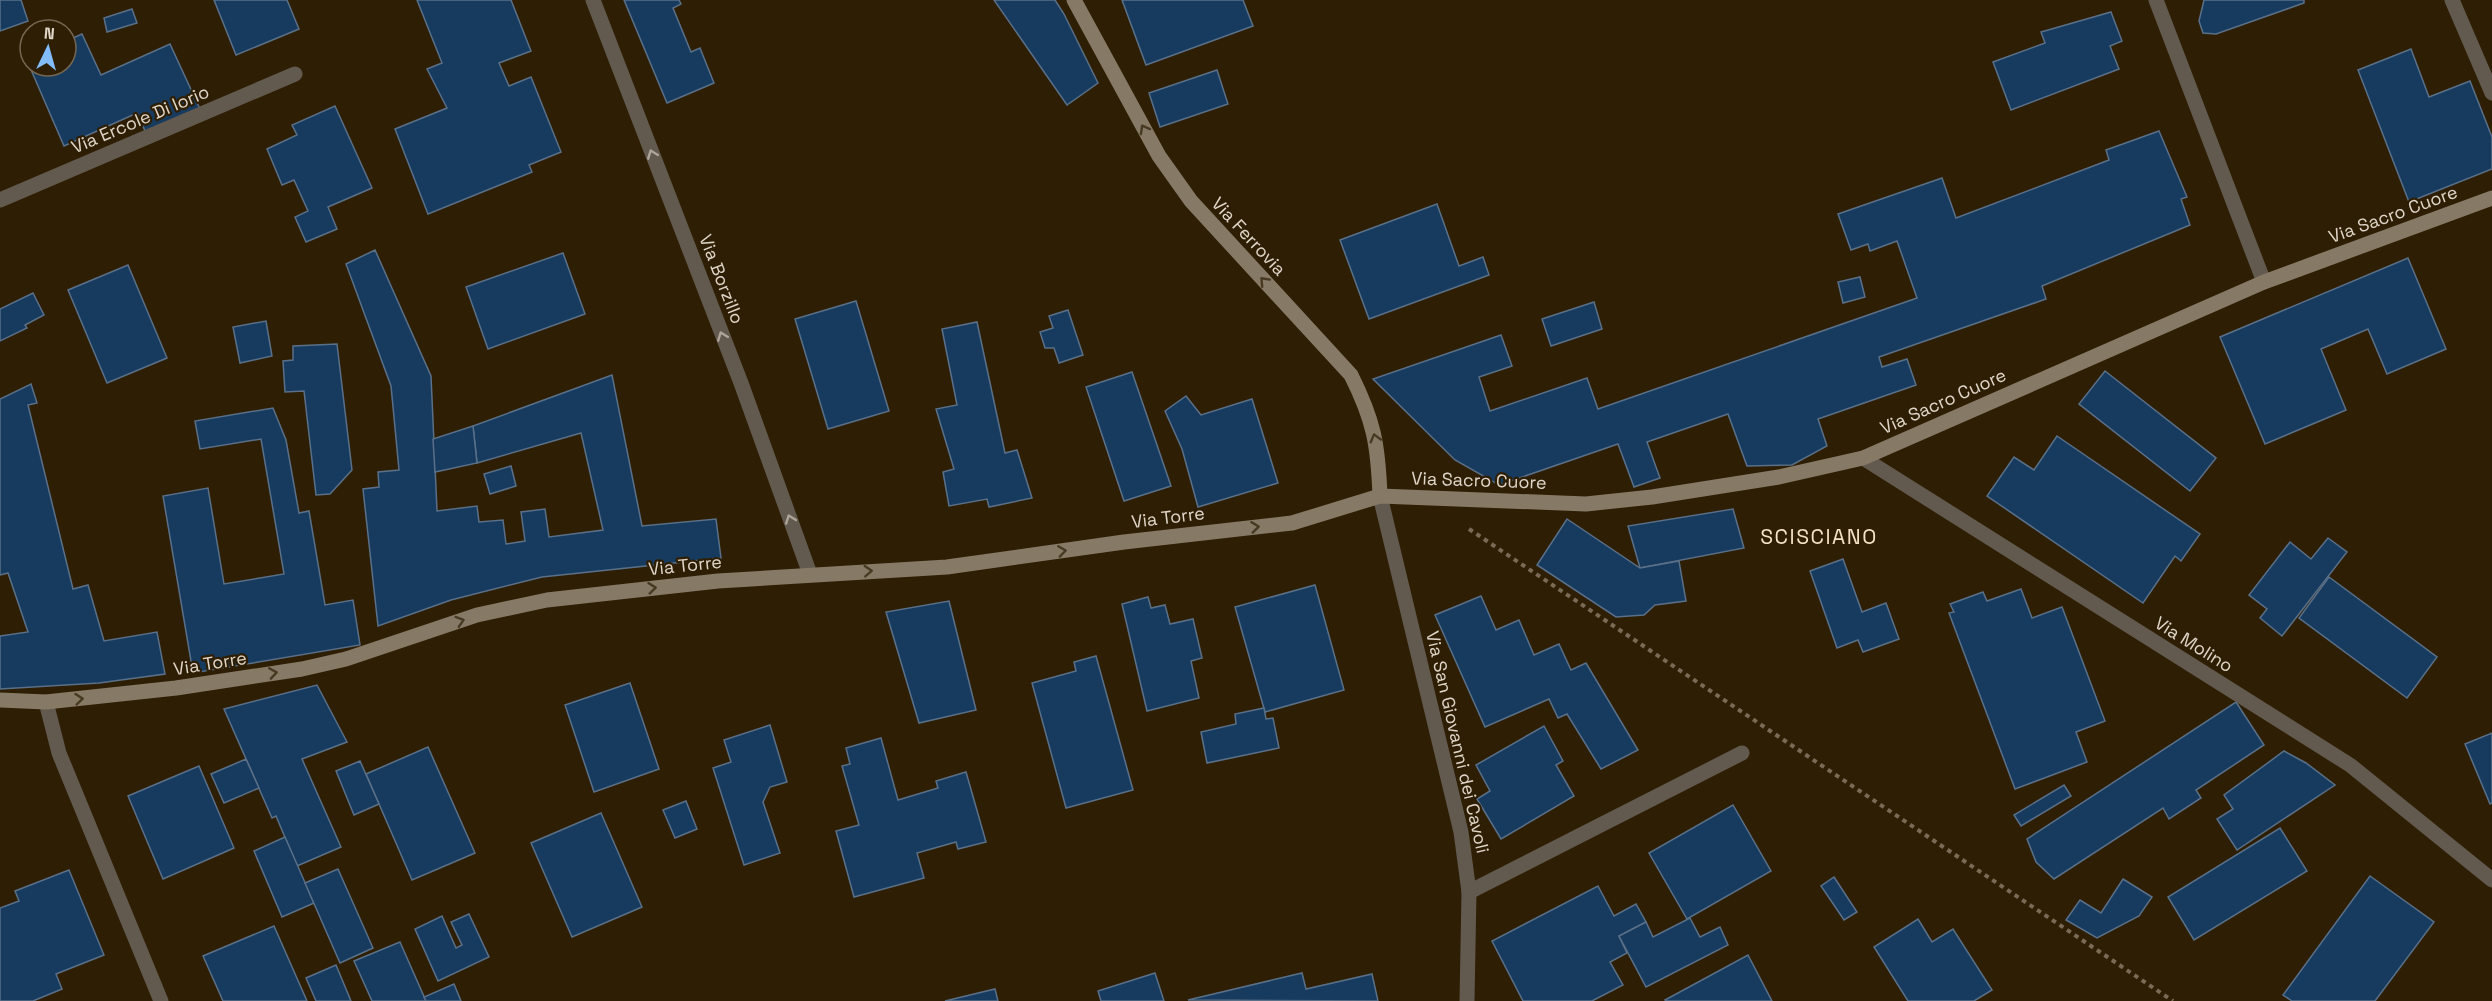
<svg xmlns="http://www.w3.org/2000/svg" width="2492" height="1001" font-family="'Space Grotesk',sans-serif">
  <style>
    .building { fill: #173b5f; stroke: #5a7088; stroke-width: 1.5 }
    .lines { fill: none; stroke-linecap: round; stroke-linejoin: round }
    .path { stroke: #796b56; stroke-width: 4; stroke-dasharray: 4.5 4.5; stroke-linecap: butt }
    .street { stroke: #625a4e; stroke-width: 15 }
    .secondary { stroke: #867a67; stroke-width: 15 }
    .oneway { stroke: #483a22 }
    .oneway2 { stroke: #aea497 }
    .labels { text-anchor: middle; dominant-baseline: central; stroke-width: 4.5; stroke-linejoin: round; paint-order: stroke }
    .street-label { font-size: 18px; fill: #e0d6c8; stroke: #2e1e04 }
    .quarter-label { font-size: 21px; letter-spacing: 1.5px; fill: #f5e1c3; stroke: #2e1e04 }
  </style>
  <rect width="100%" height="100%" fill="#2e1e04"/>
  <g class="building">
    <path d="M0 0H21L28 21 0 31Z"/>
    <path d="M214 0H287L299 29 236 55Z"/>
    <path d="M417 0H511L531 51 499 63 509 86 531 77 561 152 529 165 532 172 428 214 395 129 447 108 427 69 442 63Z"/>
    <path d="M624 0H679L681 4 673 8 691 52 700 48 714 83 667 103Z"/>
    <path d="M994 0H1055L1064 14 1098 83 1067 105Z"/>
    <path d="M1122 0H1243L1253 26 1146 65Z"/>
    <path d="M2204 0H2304V3L2216 34 2203 33 2199 21Z"/>
    <path d="M132 9 137 23 107 32 104 18Z"/>
    <path d="M2111 12 2122 41 2110 46 2119 69 2011 110 1993 62 2045 43 2041 32Z"/>
    <path d="M82 34 101 75 170 44 200 109 146 133 137 113 64 146 22 49 30 46V66H66V41Z"/>
    <path d="M2411 49 2429 97 2470 81 2492 137V169L2409 202 2358 70Z"/>
    <path d="M1217 70 1228 104 1160 127 1149 93Z"/>
    <path d="M335 106 372 188 328 207 337 229 306 242 295 217 308 211 294 180 282 185 267 149 297 135 292 125Z"/>
    <path d="M2159 131 2187 197 2181 199 2190 225 2042 286 2046 299 1879 357 1882 367 1907 359 1916 385 1818 419 1827 446 1792 465 1747 466 1728 414 1647 442 1660 478 1634 487 1618 444 1499 485 1455 460 1373 379 1501 335 1512 366 1479 377 1490 411 1587 378 1598 409 1917 298 1897 241 1870 251 1868 244 1851 250 1838 214 1942 178 1956 218 2109 160 2106 150Z"/>
    <path d="M1437 204 1459 266 1483 257 1489 275 1369 319 1340 240Z"/>
    <path d="M375 250 431 376 437 511 477 506 479 522 503 520 506 544 525 541 521 512 545 509 549 537 603 530 581 433 477 463 473 426 612 375 642 526 716 519 721 558 542 577 451 600 378 626 363 489 379 487 378 472 399 470 391 386 346 264Z"/>
    <path d="M563 253 585 314 488 349 466 287Z"/>
    <path d="M2408 258 2446 349 2387 374 2368 329 2321 349 2346 410 2265 444 2220 337Z"/>
    <path d="M128 265 167 358 107 383 68 290Z"/>
    <path d="M1860 277 1865 297 1843 303 1838 282Z"/>
    <path d="M33 293 44 315 25 325 27 328 0 341V309Z"/>
    <path d="M856 301 889 411 828 429 795 319Z"/>
    <path d="M1594 302 1602 329 1551 346 1542 319Z"/>
    <path d="M1068 310 1083 355 1059 363 1054 348H1045L1040 332 1053 328 1049 316Z"/>
    <path d="M266 321 272 356 240 363 233 327Z"/>
    <path d="M977 322 1005 453 1017 450 1032 498 989 507 987 499 949 506 943 472 954 469 936 409 957 405 942 329Z"/>
    <path d="M337 344 352 470 330 494 316 495 304 391 285 392 283 361 293 360V346Z"/>
    <path d="M2105 371 2216 458 2190 491 2079 404Z"/>
    <path d="M1132 372 1171 486 1124 501 1086 387Z"/>
    <path d="M31 384 37 403 28 405 73 589 88 585 104 641 157 632 165 674 99 683 0 689V636L28 632 8 573 0 575V399Z"/>
    <path d="M1186 396 1201 415 1252 399 1278 483 1198 507 1182 449 1165 411Z"/>
    <path d="M273 408 286 440 299 513 309 511 325 605 353 600 360 645 193 673 163 496 208 488 224 584 284 574 261 439 200 449 195 421Z"/>
    <path d="M473 426 477 463 435 472 433 439Z"/>
    <path d="M2057 436 2200 534 2181 561 2175 556 2143 603 1987 496 2014 457 2034 470Z"/>
    <path d="M511 466 516 486 490 494 484 474Z"/>
    <path d="M1733 509 1744 548 1640 568 1628 526Z"/>
    <path d="M1567 519 1640 568 1679 561 1686 601 1655 605 1644 615 1616 617 1537 565Z"/>
    <path d="M2328 538 2347 552 2282 636 2260 618 2267 609 2249 595 2290 542 2311 559Z"/>
    <path d="M1843 559 1862 612 1886 603 1899 639 1863 652 1858 640 1837 648 1810 571Z"/>
    <path d="M2329 577 2437 657 2407 698 2299 618Z"/>
    <path d="M1315 585 1344 690 1265 712 1235 607Z"/>
    <path d="M2021 589 2032 618 2062 607 2105 721 2076 732 2087 762 2015 789 1949 613 1954 612 1950 604 1983 592 1987 601Z"/>
    <path d="M1481 596 1496 630 1519 620 1534 655 1559 644 1571 670 1586 663 1638 750 1601 769 1567 714 1558 718 1549 699 1485 727 1435 615Z"/>
    <path d="M1148 597 1151 608 1165 605 1170 624 1193 619 1202 658 1191 661 1199 698 1147 711 1122 604Z"/>
    <path d="M949 601 976 710 919 723 886 612Z"/>
    <path d="M1096 656 1133 790 1066 808 1032 683 1076 671 1074 662Z"/>
    <path d="M630 683 659 769 594 792 565 705Z"/>
    <path d="M317 685 347 742 302 759 341 847 297 866 276 816 272 818 224 709Z"/>
    <path d="M2236 702 2264 745 2196 790 2201 798 2169 819 2163 808 2054 879 2036 862 2027 839Z"/>
    <path d="M1264 708 1266 719 1273 718 1279 748 1207 763 1201 732 1236 724 1235 714Z"/>
    <path d="M770 725 787 782 770 787 763 802 780 853 744 865 713 768 731 762 724 740Z"/>
    <path d="M1544 726 1563 761 1556 765 1574 796 1501 839 1477 799 1490 791 1476 765Z"/>
    <path d="M2492 733V803L2490 804 2465 744Z"/>
    <path d="M881 738 898 800 938 788 936 781 966 772 986 842 958 849 956 842 917 853 924 878 854 897 836 831 859 825 842 766 850 764 846 748Z"/>
    <path d="M428 747 475 853 412 880 366 774Z"/>
    <path d="M2284 751 2306 763 2335 785 2237 850 2217 819 2233 809 2224 795Z"/>
    <path d="M246 759 259 788 224 803 211 774Z"/>
    <path d="M360 761 379 804 354 815 336 771Z"/>
    <path d="M199 766 234 848 163 879 128 796Z"/>
    <path d="M2064 785 2071 796 2021 826 2014 815Z"/>
    <path d="M686 801 697 829 675 838 663 810Z"/>
    <path d="M1733 805 1771 871 1687 919 1649 853Z"/>
    <path d="M601 813 642 907 572 937 531 843Z"/>
    <path d="M2280 828 2307 871 2194 940 2168 897Z"/>
    <path d="M285 837 314 903 282 917 254 851Z"/>
    <path d="M338 869 373 948 340 963 305 883Z"/>
    <path d="M69 870 104 955 56 974 62 989 33 1001H0V908L19 901 15 891Z"/>
    <path d="M2370 876 2434 922 2375 1001H2292L2283 995Z"/>
    <path d="M1834 877 1857 912 1844 920 1821 886Z"/>
    <path d="M2123 879 2152 897 2139 916 2097 938 2066 920 2080 900 2101 913Z"/>
    <path d="M1598 886 1614 916 1636 904 1646 922 1619 936 1627 953 1610 962 1623 985 1592 1001H1523L1492 941Z"/>
    <path d="M469 914 489 957 438 981 415 929 442 916 456 948 462 945 451 922Z"/>
    <path d="M1690 918 1700 937 1720 927 1728 945 1646 987 1619 936 1646 922 1653 937Z"/>
    <path d="M1918 919 1932 942 1953 929 1992 990 1974 1001H1908L1874 947Z"/>
    <path d="M274 926 307 1001H223L203 956Z"/>
    <path d="M400 942 426 1001H372L354 961Z"/>
    <path d="M1748 955 1772 1001H1666L1665 1000Z"/>
    <path d="M336 965 351 1001H316L306 978Z"/>
    <path d="M1155 973 1164 1001H1101L1098 991Z"/>
    <path d="M1302 973 1306 989 1372 974 1378 1001 1188 1000Z"/>
    <path d="M454 984 461 1001H426L424 997Z"/>
    <path d="M995 989 998 1001H945Z"/>
  </g>
  <g class="lines">
    <path class="path" d="M1469 529 2173 1001"/>
    <g class="street">
      <path d="M593 0 741 383 810 574"/>
      <path d="M2156 0 2264 282"/>
      <path d="M2452 0 2492 93"/>
      <path d="M0 200 295 74"/>
      <path d="M1863 458 2350 765 2492 880"/>
      <path d="M1380 496 1461 832 1469 892 1467 1001"/>
      <path d="M46 702 59 753 161 1001"/>
      <path d="M1469 892 1742 753"/>
    </g>
    <g class="secondary">
      <path d="M1074 0 1159 156 1191 201 1351 375C1374 421 1378 444 1380 496"/>
      <path d="M0 700 46 702 176 688 302 669 346 659 477 615 547 600 718 581 947 567 1124 542 1292 523 1380 496 1586 504 1652 497 1779 477 1863 458 2264 282 2492 198"/>
    </g>
  </g>
  <defs><path id="oneway-chevron" d="M-2-3.5L2.5 0L-2 3.5" fill="none" stroke-width="1.6" stroke-linecap="round" stroke-linejoin="round" transform="scale(1.5)"/></defs>
  <g class="oneway">
    <use href="#oneway-chevron" transform="translate(1144 129) rotate(-119)"/>
    <use href="#oneway-chevron" transform="translate(1264 281) rotate(-133)"/>
    <use href="#oneway-chevron" transform="translate(1375 438) rotate(-105)"/>
    <use href="#oneway-chevron" transform="translate(1255 527) rotate(-7)"/>
    <use href="#oneway-chevron" transform="translate(1062 551) rotate(-8)"/>
    <use href="#oneway-chevron" transform="translate(868 571) rotate(-3)"/>
    <use href="#oneway-chevron" transform="translate(652 588) rotate(-6)"/>
    <use href="#oneway-chevron" transform="translate(460 621) rotate(-18)"/>
    <use href="#oneway-chevron" transform="translate(273 673) rotate(-9)"/>
    <use href="#oneway-chevron" transform="translate(79 699) rotate(-6)"/>
  </g>
  <g class="oneway2">
    <use href="#oneway-chevron" transform="translate(652 154) rotate(-111)"/>
    <use href="#oneway-chevron" transform="translate(722 336) rotate(-111)"/>
    <use href="#oneway-chevron" transform="translate(790 519) rotate(-110)"/>
  </g>
  <g class="labels">
    <g class="street-label">
      <text transform="translate(140 119) rotate(-23)">Via Ercole Di Iorio</text>
      <text transform="translate(2393 214) rotate(-20)">Via Sacro Cuore</text>
      <text transform="translate(1249 236) rotate(47)">Via Ferrovia</text>
      <text transform="translate(722 279) rotate(69)">Via Borzillo</text>
      <text transform="translate(1943 401) rotate(-24)">Via Sacro Cuore</text>
      <text transform="translate(1479 480) rotate(2)">Via Sacro Cuore</text>
      <text transform="translate(1168 517) rotate(-7)">Via Torre</text>
      <text transform="translate(685 565) rotate(-6)">Via Torre</text>
      <text transform="translate(2194 644) rotate(32)">Via Molino</text>
      <text transform="translate(210 663) rotate(-9)">Via Torre</text>
      <text transform="translate(1458 742) rotate(77)">Via San Giovanni dei Cavoli</text>
    </g>
    <g class="quarter-label">
      <text x="1819" y="536">SCISCIANO</text>
    </g>
  </g>
  <g transform="translate(48 48) rotate(5)"><circle r="28" fill="#2e1e04" stroke="#756852" stroke-width="1.5"/>
  <path d="M0-4.5L10 22L0 15L-10 22Z" fill="#83bcfb"/>
  <text y="-9" font-size="16" font-weight="bold" text-anchor="middle" fill="#e0d6c8">N</text>
  </g>
</svg>
